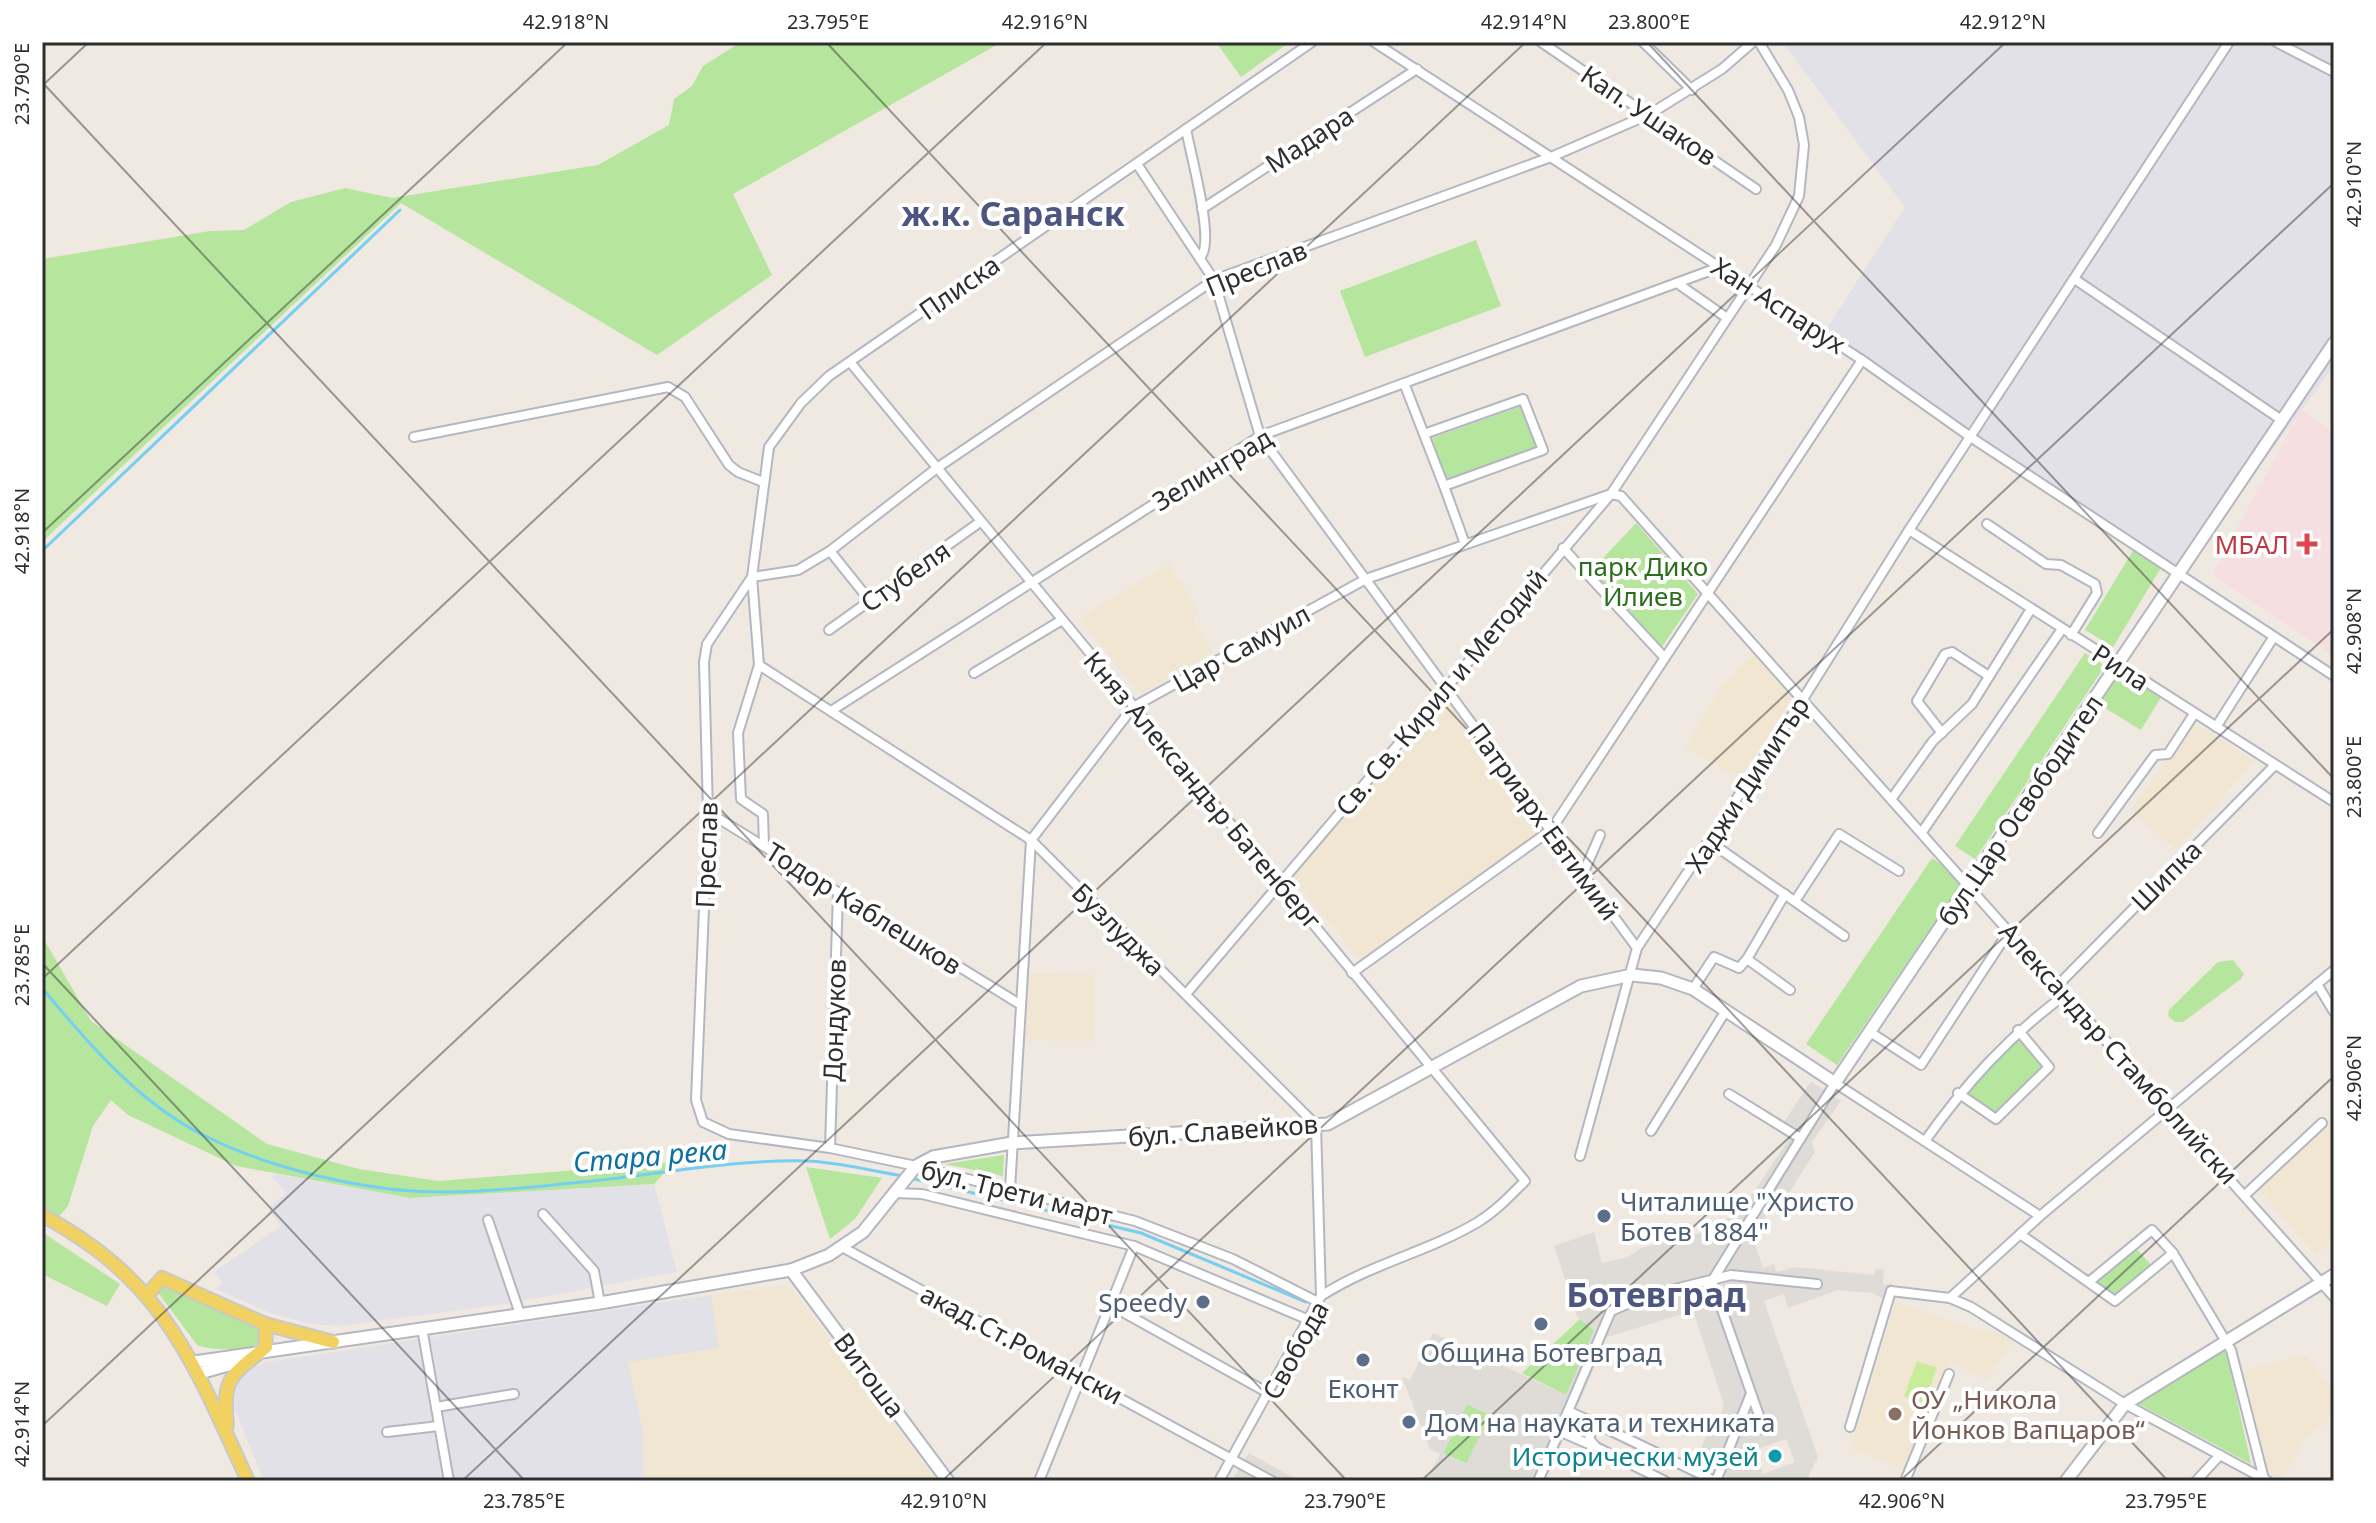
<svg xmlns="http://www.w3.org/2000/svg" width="2376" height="1523" font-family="'Noto Sans',sans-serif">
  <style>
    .industrial { fill: #e3e1e8 }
    .education { fill: #f0e6d1 }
    .medical { fill: #f5dfe0 }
    .green { fill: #b6e59e }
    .pitch { fill: #c9ec9a }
    .plaza { fill: #dfdcd8; fill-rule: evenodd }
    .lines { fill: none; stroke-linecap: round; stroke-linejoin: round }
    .stream { stroke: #75cff0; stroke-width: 3 }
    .street-casing { stroke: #b4b7c1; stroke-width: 12 }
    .secondary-casing { stroke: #b4b7c1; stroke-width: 15 }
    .primary-casing { stroke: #c9c9c9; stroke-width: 16 }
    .street { stroke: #fff; stroke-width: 8 }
    .secondary { stroke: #fff; stroke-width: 11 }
    .primary { stroke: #f2d163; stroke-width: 12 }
    .ticks { fill: none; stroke: #2e2e2e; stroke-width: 2; stroke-opacity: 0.45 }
    .health-dot { fill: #e0444e; stroke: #fff; stroke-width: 3 }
    .service-dot { fill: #5c6f8a; stroke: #fff; stroke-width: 3 }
    .education-dot { fill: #8d6e63; stroke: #fff; stroke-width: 3 }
    .culture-dot { fill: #0f9aa8; stroke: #fff; stroke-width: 3 }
    .labels { text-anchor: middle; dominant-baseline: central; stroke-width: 8; stroke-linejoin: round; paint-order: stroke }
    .street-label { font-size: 26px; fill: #2e2e2e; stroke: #fff }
    .health-label { font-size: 26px; fill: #be3a42; stroke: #fff; text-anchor: end }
    .park-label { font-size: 26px; fill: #2c6e1b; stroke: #fff }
    .service-label { font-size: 26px; fill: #4e5e75; stroke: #fff; text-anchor: start }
    .education-label { font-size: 26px; fill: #785e54; stroke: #fff; text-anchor: start }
    .culture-label { font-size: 26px; fill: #0d838f; stroke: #fff; text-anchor: end }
    .water-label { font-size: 28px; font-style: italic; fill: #0d6fa3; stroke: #fff }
    .district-label { font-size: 34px; font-weight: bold; fill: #4d5680; stroke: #fff }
    .neatline { fill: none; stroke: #2e2e2e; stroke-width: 3 }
    .ticks-label { font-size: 20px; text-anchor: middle; fill: #2e2e2e }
  </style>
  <rect width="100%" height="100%" fill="#efe9e1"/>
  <g class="industrial">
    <path d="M1782 42H2334V366L2181 574 1823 334 1905 207Z"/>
    <path d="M275 1174 410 1198 654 1184 677 1272 505 1304 339 1326 311 1324 273 1314 216 1289 223 1283 214 1272 281 1226 268 1209 286 1193 271 1176Z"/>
    <path d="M711 1295 720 1348 629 1363 643 1431 644 1481H264L234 1407 236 1384 254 1367 266 1362Z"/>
  </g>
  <g class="education">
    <path d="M1169 564 1199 613 1192 618 1213 652 1141 694 1080 618Z"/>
    <path d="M1756 650 1795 694 1740 778 1685 747 1720 689Z"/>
    <path d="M1444 697 1542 830 1360 961 1293 877Z"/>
    <path d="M2194 723 2254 761 2176 850 2131 810Z"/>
    <path d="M1027 974 1094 975 1093 1041 1026 1040Z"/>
    <path d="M2334 1115V1239L2316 1255 2256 1186Z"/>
    <path d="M789 1285 937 1481H644L643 1431 628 1362 719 1348 711 1295Z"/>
    <path d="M1896 1302 1979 1331H1996L2013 1341 1987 1380 1951 1362 1904 1469 1851 1448Z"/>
    <path d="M2305 1355 2334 1390V1415L2303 1441 2281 1480 2269 1474 2244 1371Z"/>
  </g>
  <path class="medical" d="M2301 410 2334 432V656L2212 575Z"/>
  <g class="green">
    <path d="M741 42H1002L733 194 772 275 657 355 401 203 42 542V259L210 231 244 230 291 202 345 188 392 198 598 165 669 125 674 99 692 86 703 66Z"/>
    <path d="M1216 42H1290L1241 77Z"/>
    <path d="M1476 240 1501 306 1365 357 1340 291Z"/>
    <path d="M1522 406 1537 449 1447 480 1432 438Z"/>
    <path d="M1636 523 1698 594 1661 648 1590 572Z"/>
    <path d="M2134 549 2162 566 2113 647 2085 630Z"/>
    <path d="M2085 653 2105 666 1975 859 1955 846Z"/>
    <path d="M2112 667 2161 697 2141 730 2092 700Z"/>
    <path d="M1932 858 1964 879 1837 1065 1806 1044Z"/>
    <path d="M42 936 91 1021 267 1144 359 1169 438 1181 675 1162 654 1184 410 1198 236 1166 128 1115 111 1100 93 1126 68 1206 57 1219 42 1211Z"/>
    <path d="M2233 960 2244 974 2241 979 2183 1022H2175L2168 1016 2169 1010 2218 962Z"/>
    <path d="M2018 1034 2045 1065 1995 1116 1962 1093Z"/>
    <path d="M1004 1155 1003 1176 945 1164Z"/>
    <path d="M806 1167 882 1178 855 1219 830 1239Z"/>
    <path d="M42 1232 120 1284 107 1306 42 1274Z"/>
    <path d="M2136 1248 2151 1265 2114 1296 2096 1282Z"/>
    <path d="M162 1284 260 1330 264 1340C250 1352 214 1351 197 1345L159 1294Z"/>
    <path d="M1580 1319 1595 1330 1566 1395 1522 1373Z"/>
    <path d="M2225 1349 2227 1355 2251 1464 2137 1403Z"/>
    <path d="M1467 1404 1490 1415 1467 1464 1443 1453Z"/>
  </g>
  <path class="pitch" d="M1917 1361 1937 1368 1924 1403 1904 1396Z"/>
  <g class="plaza">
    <path d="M1811 1081 1841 1101 1812 1142 1815 1152 1789 1193 1782 1189 1753 1237 1763 1268 1774 1264 1777 1272 1795 1267 1874 1275 1875 1269 1884 1270 1883 1285 1892 1283 1888 1301 1872 1293 1838 1290 1788 1308 1784 1294 1764 1301 1818 1457 1806 1481H1734L1690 1458 1692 1453 1698 1455 1708 1432 1715 1433 1724 1405 1693 1311 1607 1337 1546 1481H1426L1440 1454 1430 1449 1402 1377 1410 1380 1433 1333 1566 1395 1594 1330 1577 1317 1554 1246 1594 1232 1602 1263 1628 1257 1641 1248 1717 1229 1725 1219 1738 1215 1789 1139 1778 1131ZM1467 1404 1490 1415 1466 1464 1443 1453ZM1786 1439 1795 1462 1763 1474 1755 1450Z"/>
    <path d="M1249 1453 1265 1462 1300 1481H1231Z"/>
  </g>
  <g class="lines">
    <g class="stream">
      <path d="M42 551 400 210"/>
      <path d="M42 988C87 1042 137 1101 201 1134 270 1169 369 1193 446 1192 488 1192 531 1187 573 1183 650 1176 729 1159 807 1161 838 1162 872 1171 903 1176"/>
      <path d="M910 1178 1141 1233 1306 1302"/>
    </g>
    <g class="street-casing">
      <g id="street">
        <path d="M1374 42 1862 360 1972 438 2334 676"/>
        <path d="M1541 42 1756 189"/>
        <path d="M1643 42 1692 90"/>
        <path d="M2276 42 2334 72"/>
        <path d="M1186 129C1190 152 1215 241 1201 256"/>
        <path d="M1137 164 1214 280 1260 436 1637 948"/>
        <path d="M1202 209 1417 69"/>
        <path d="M2076 280 2283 421"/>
        <path d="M1677 283 1727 318"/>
        <path d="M850 362 1525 1181C1510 1196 1496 1211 1478 1222 1428 1252 1370 1264 1321 1296L1219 1481"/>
        <path d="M1404 383 1444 486 1543 450 1523 399 1424 434"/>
        <path d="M414 437 668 387 685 397 729 465 738 472 763 482"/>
        <path d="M1444 486 1465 544"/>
        <path d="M1987 524 2046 564 2061 565 2095 584 2097 593 2071 635"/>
        <path d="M1909 530 2334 802"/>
        <path d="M1563 548 1664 657"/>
        <path d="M830 551 870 601"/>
        <path d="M752 577 707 644 704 662 708 812 696 1100 703 1122 729 1134 830 1148 916 1166 1135 1221 1233 1259 1318 1302"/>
        <path d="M752 577 798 570 830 551 937 468 1214 280 1551 157 1650 114 1722 69 1753 42"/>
        <path d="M829 630 980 522"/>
        <path d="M759 665 1031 840 1316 1125 1321 1296"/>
        <path d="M974 673 1062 620"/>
        <path d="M831 711 1260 436 1720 267"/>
        <path d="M2216 727 2273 638"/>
        <path d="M1942 733 1917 701 1945 654 1952 652 1989 676"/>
        <path d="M1892 798 1933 741 1972 704 2031 609"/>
        <path d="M708 812 1021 1005"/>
        <path d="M1922 832 2062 629"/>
        <path d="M2098 833 2155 755 2168 754 2194 714"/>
        <path d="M1710 842 1844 936"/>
        <path d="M764 846 763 814 741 799 738 733 759 665 752 577 769 447 801 403 829 376 1312 42"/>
        <path d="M1583 874 1600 835"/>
        <path d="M1785 894 1747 959 1790 990"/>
        <path d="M1795 901 1839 834 1899 871"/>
        <path d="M1352 973 1551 830 1862 360"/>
        <path d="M2317 984 2334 1012"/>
        <path d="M2058 985 2275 765"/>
        <path d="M1693 989 1714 957 1739 968 1747 959"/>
        <path d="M1186 994 1611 494 1776 245 1799 196 1804 145 1799 117 1788 90 1759 42"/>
        <path d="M1870 1032 1921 1065 2009 931"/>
        <path d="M1958 1093 1996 1119 2049 1067 2018 1030"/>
        <path d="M1729 1094 1800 1138"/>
        <path d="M1651 1131 1725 1012"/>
        <path d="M1925 1141C1966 1083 2009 1036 2066 994"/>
        <path d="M830 1148 838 892"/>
        <path d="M1580 1156 1637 948 1803 699 1909 530 2229 42"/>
        <path d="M1010 1189 1031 840 1133 707 1366 579 1611 494 1621 496 2334 1297"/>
        <path d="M894 1193 922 1194 1134 1246 1309 1320"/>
        <path d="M2245 1195 2322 1123"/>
        <path d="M543 1214 594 1271 600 1303"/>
        <path d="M488 1220 520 1314"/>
        <path d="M2020 1234 2115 1301 2173 1253"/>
        <path d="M842 1247 1272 1481"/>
        <path d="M1712 1281 1835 1083 2040 1216"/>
        <path d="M1712 1281 1764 1430"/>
        <path d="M2090 1281 2152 1230 2173 1253 2231 1350 2264 1479"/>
        <path d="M1950 1298 2040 1216 2334 970"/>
        <path d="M1112 1306 1270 1394"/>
        <path d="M422 1328 449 1481"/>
        <path d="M436 1407 514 1394"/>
        <path d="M1568 1411 1601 1426"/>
        <path d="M1850 1427 1891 1291 1950 1298 1971 1307 2125 1404 2268 1481"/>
        <path d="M1559 1431 1591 1445"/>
        <path d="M387 1432 439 1426"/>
        <path d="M1039 1481 1134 1246"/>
        <path d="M1538 1481 1611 1311 1643 1297 1731 1275 1817 1284"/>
        <path d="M1665 1481 1596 1447 1589 1439 1592 1430 1605 1428 1715 1481"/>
        <path d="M1716 1481 1750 1396"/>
        <path d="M1905 1481 1949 1374"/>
        <path d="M2196 1481 2220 1455"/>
      </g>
    </g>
    <g class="secondary-casing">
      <g id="secondary">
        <path d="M791 1270 948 1481"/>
        <path d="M194 1362 600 1303 791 1270 829 1255 863 1232 916 1166 933 1157 1012 1143 1328 1124 1581 986 1632 975 1661 978 1693 989 1835 1083 2334 343"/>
        <path d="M200 1373 239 1362"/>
        <path d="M2066 1481 2125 1404 2334 1275"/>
      </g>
    </g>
    <g class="primary-casing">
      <g id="primary">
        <path d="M42 1215C165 1281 193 1362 248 1481"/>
        <path d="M148 1294 162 1278 265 1324 333 1342"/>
        <path d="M227 1425C222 1377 231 1376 266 1347L265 1324"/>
      </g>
    </g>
    <use href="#street" class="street"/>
    <use href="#secondary" class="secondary"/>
    <use href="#primary" class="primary"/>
  </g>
  <path class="ticks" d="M826 42 2168 1481M1647 42 2334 779M42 82 1347 1481M42 86 89 42M42 533 568 42M42 963 525 1481M42 979 1047 42M42 1426 1526 42M462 1481 2006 42M942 1481 2334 183M1421 1481 2334 629M1900 1481 2334 1076"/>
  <path class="health-dot" d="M2303 532h8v8h8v8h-8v8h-8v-8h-8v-8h8z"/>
  <g class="service-dot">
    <circle cx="1604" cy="1216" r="8"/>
    <circle cx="1203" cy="1302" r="8"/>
    <circle cx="1541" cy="1324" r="8"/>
    <circle cx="1363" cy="1360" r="8"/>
    <circle cx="1409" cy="1422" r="8"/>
  </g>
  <circle class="education-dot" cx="1895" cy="1414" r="8"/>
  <circle class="culture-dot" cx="1775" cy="1456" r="8"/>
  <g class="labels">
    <g class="street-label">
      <text transform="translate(1649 115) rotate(34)">Кап. Ушаков</text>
      <text transform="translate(1309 139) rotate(-33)">Мадара</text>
      <text transform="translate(1256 268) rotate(-22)">Преслав</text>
      <text transform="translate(959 287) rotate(-35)">Плиска</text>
      <text transform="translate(1779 305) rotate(33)">Хан Аспарух</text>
      <text transform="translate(1212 469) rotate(-31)">Зелинград</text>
      <text transform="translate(905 576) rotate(-35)">Стубеля</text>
      <text transform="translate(1241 648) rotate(-29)">Цар Самуил</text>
      <text transform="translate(2121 667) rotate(33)">Рила</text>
      <text transform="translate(1441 692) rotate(-50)">Св. Св. Кирил и Методий</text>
      <text transform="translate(1747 784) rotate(-57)">Хаджи Димитър</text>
      <text transform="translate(1203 790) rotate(50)">Княз Александър Батенберг</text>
      <text transform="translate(2020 810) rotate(-56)">бул.Цар Освободител</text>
      <text transform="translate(1544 821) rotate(54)">Патриарх Евтимий</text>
      <text transform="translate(706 855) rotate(-88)">Преслав</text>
      <text transform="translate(2166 875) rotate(-45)">Шипка</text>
      <text transform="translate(864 908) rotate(32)">Тодор Каблешков</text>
      <text transform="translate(1119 929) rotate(45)">Бузлуджа</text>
      <text transform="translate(834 1020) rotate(-88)">Дондуков</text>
      <text transform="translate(2119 1053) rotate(48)">Александър Стамболийски</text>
      <text transform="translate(1223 1130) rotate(-4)">бул. Славейков</text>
      <text transform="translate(1017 1192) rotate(14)">бул. Трети март</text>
      <text transform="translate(1022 1344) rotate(28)">акад.Ст.Романски</text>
      <text transform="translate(1295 1350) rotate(-61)">Свобода</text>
      <text transform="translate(870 1375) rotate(53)">Витоша</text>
    </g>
    <g class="health-label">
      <text x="2289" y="544">МБАЛ</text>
    </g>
    <g class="park-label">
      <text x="1643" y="566">парк Дико<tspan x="1643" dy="30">Илиев</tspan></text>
    </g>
    <g class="service-label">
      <text x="1620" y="1201">Читалище "Христо<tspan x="1620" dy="30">Ботев 1884"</tspan></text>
      <text x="1187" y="1302" text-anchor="end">Speedy</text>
      <text x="1541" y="1352" text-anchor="middle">Община Ботевград</text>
      <text x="1363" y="1388" text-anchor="middle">Еконт</text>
      <text x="1425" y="1422">Дом на науката и техниката</text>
    </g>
    <g class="education-label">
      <text x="1911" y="1399">ОУ „Никола<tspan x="1911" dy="30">Йонков Вапцаров“</tspan></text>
    </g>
    <g class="culture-label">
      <text x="1759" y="1456">Исторически музей</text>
    </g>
    <g class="water-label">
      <text transform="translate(650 1155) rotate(-5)">Стара река</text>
    </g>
    <g class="district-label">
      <text x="1013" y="213">ж.к. Саранск</text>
      <text x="1656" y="1294">Ботевград</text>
    </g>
  </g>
  <rect width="2376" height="1523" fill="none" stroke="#ffffff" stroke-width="88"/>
  <rect x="44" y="44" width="2288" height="1435" class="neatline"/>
  <g class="ticks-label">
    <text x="566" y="29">42.918°N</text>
    <text x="828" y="29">23.795°E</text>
    <text x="1045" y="29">42.916°N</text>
    <text x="1524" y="29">42.914°N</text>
    <text x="1649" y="29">23.800°E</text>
    <text x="2003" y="29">42.912°N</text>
    <text transform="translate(22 84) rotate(-90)" y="7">23.790°E</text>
    <text transform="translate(2354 184) rotate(-90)" y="7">42.910°N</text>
    <text transform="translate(22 531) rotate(-90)" y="7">42.918°N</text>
    <text transform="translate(2354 631) rotate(-90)" y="7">42.908°N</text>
    <text transform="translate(2354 777) rotate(-90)" y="7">23.800°E</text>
    <text transform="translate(22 965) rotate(-90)" y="7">23.785°E</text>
    <text transform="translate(2354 1078) rotate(-90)" y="7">42.906°N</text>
    <text transform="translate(22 1424) rotate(-90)" y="7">42.914°N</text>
    <text x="524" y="1508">23.785°E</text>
    <text x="944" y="1508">42.910°N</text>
    <text x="1345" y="1508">23.790°E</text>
    <text x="1902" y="1508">42.906°N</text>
    <text x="2166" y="1508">23.795°E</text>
  </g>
</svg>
